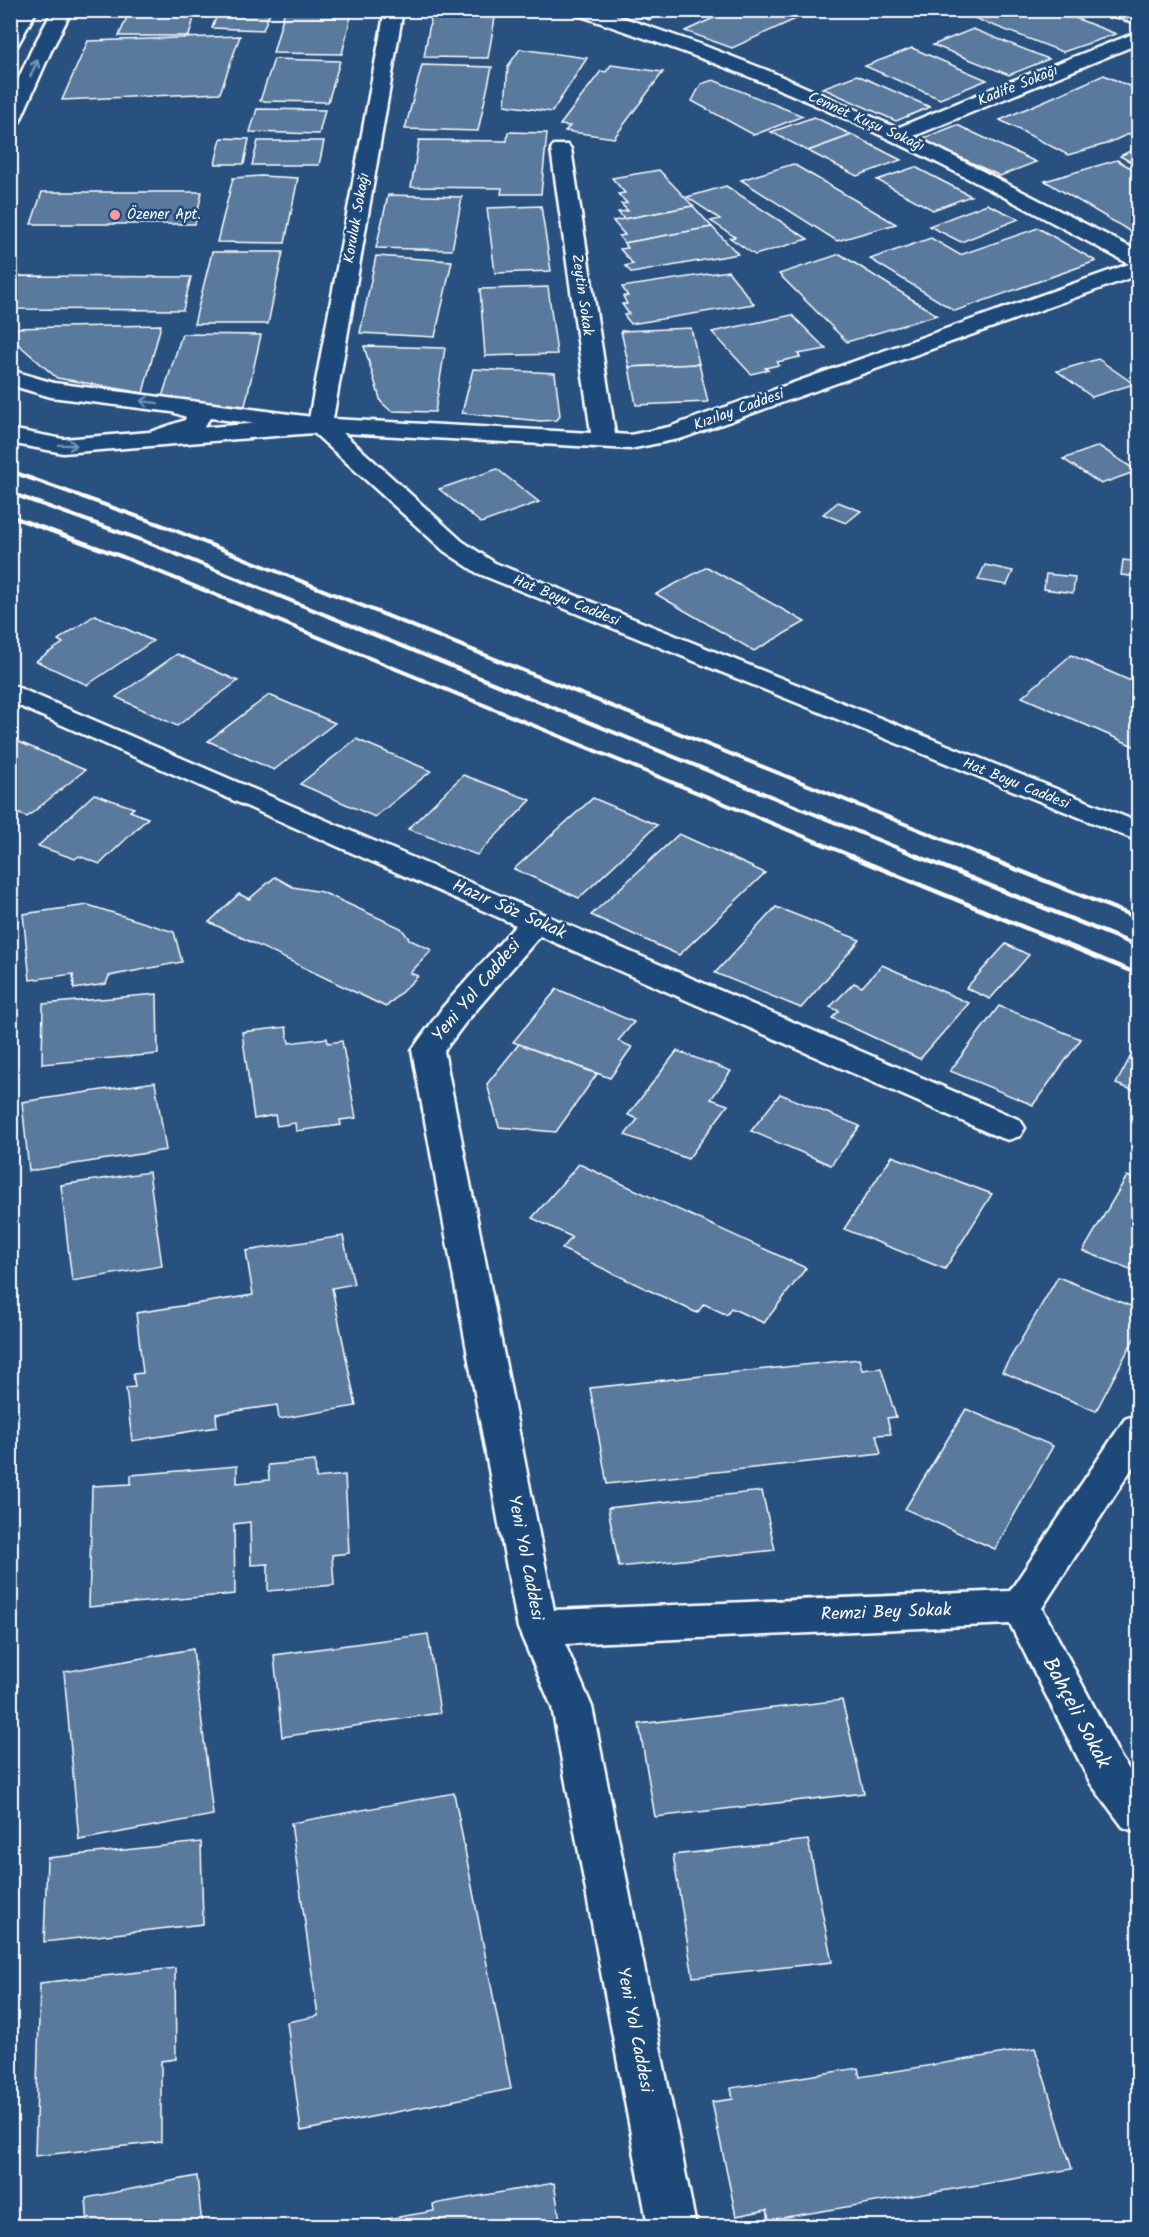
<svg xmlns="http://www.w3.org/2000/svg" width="1149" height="2237" font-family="Kalam,sans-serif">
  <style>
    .building { fill: #5a7a9d; stroke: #fff; stroke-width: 1.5 }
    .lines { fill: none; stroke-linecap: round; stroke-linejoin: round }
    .minor-casing { stroke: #fff; stroke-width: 5 }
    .major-casing { stroke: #fff; stroke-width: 5 }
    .minor { fill: #1f4a7a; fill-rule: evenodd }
    .major { fill: #1f4a7a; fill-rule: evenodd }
    .rail-far1 { stroke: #fff; stroke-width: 4 }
    .rail { stroke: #fff; stroke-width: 4.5 }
    .oneway { stroke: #7992af }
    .poi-dot { fill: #ff9aa2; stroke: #1f4a7a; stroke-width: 2 }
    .labels { text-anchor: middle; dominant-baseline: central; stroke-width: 5; stroke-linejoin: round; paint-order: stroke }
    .far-street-label { font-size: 15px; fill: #fff; stroke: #1f4a7a }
    .far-poi-label { font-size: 15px; fill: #fff; stroke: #1f4a7a; text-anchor: start }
    .street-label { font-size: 18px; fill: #fff; stroke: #1f4a7a }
    .near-street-label { font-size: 21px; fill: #fff; stroke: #1f4a7a }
  </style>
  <rect width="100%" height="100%" fill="#28517f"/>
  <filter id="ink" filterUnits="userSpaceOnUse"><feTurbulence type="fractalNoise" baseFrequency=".0167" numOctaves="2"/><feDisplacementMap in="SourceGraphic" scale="12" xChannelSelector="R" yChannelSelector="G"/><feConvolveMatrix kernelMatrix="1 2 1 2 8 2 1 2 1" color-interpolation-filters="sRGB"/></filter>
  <g filter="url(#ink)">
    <g class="building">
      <path d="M130 10H196L189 36H119Z"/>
      <path d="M219 10H271L263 30 212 28Z"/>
      <path d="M285 10H366L352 12 342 54 273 53Z"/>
      <path d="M625 10H670L649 20Z"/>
      <path d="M731 10H780L800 17 732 48 685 31Z"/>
      <path d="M977 10H1055L1116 34 1063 52 969 16Z"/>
      <path d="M432 11 496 12 488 58 424 57Z"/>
      <path d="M973 29 1049 59 1009 75 933 45Z"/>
      <path d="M240 36 220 93 62 100 88 41Z"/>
      <path d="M912 48 987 80 940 99 865 66Z"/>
      <path d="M520 49 587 58 552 112 505 105 508 66Z"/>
      <path d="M274 59 340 61 328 102 260 101Z"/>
      <path d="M422 65 492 67 478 131 405 129Z"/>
      <path d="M611 65 663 72 614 138 565 131 570 126 560 125 601 71 606 72Z"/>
      <path d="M857 75 930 107 896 121 822 88Z"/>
      <path d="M1104 75 1138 90V130L1106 144 1068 155 1000 120Z"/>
      <path d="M713 80 803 116 754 135 692 101 701 84Z"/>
      <path d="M257 109 325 110 319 134 250 132Z"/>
      <path d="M814 117 852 135 808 151 771 132Z"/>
      <path d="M957 125 1036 162 1000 176 921 139Z"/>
      <path d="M508 132 547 133 541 194H501L502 188 411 187 419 140 507 141Z"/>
      <path d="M852 135 901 160 857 176 808 151Z"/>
      <path d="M221 138 249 139 244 164H215Z"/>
      <path d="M258 141H324L319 165H252Z"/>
      <path d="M1138 147V166L1120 156Z"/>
      <path d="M1117 160 1138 172V236L1045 181Z"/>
      <path d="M793 164 896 224 837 241 741 180Z"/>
      <path d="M915 167 971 196 933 210 877 180Z"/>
      <path d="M659 170 693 206 624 219 618 212 628 211 621 204 627 203 618 194 625 193 612 178Z"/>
      <path d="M261 176 298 178 285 243 217 242 233 178Z"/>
      <path d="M726 186 808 239 755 255 730 238 735 237 711 221 720 219 687 197Z"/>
      <path d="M42 192H202L195 224H31Z"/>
      <path d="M388 195 462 197 452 250 376 248Z"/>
      <path d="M987 204 1019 219 961 242 929 226Z"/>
      <path d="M541 206 551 271 495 273 487 208Z"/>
      <path d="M693 206 712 227 624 243 619 236 625 235 613 221Z"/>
      <path d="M712 227 738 254 632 273 625 266 633 264 620 249 628 248 624 243Z"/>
      <path d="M1038 228 1096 261 955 311 870 259 931 238 960 255Z"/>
      <path d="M212 252H283L268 324H194Z"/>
      <path d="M840 254 937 315 847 342 779 274Z"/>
      <path d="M376 256 452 261 435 337 360 333Z"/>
      <path d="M728 271 754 304 631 324 624 315 629 314 622 304H627L623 296H628L622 287Z"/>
      <path d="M17 276 191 277 183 310 10 309V294Z"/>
      <path d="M548 287 557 354 485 356 480 289Z"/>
      <path d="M792 315 826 349 798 354 800 357 777 362 779 365 765 368 768 370 751 374 712 332Z"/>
      <path d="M161 325 143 393 57 378 10 337V328Z"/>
      <path d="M691 328 699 364 629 367 621 331Z"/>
      <path d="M182 334 261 335 245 406 162 397Z"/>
      <path d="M364 346 445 348 435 412 391 411 381 402Z"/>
      <path d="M1098 359 1134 384 1092 397 1057 371Z"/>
      <path d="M699 364 708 402 636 405 629 367Z"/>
      <path d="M473 369 555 373 560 416 557 420 540 421 462 413Z"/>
      <path d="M1099 446 1137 471 1101 484 1063 459Z"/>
      <path d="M497 469 539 502 481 523 439 489Z"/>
      <path d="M838 502 861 511 846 523 823 514Z"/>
      <path d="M1123 560 1138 562V577L1121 575Z"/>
      <path d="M985 565 1013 571 1007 585 978 580Z"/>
      <path d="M707 567 805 622 754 651 656 594Z"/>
      <path d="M1046 574 1075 577 1073 593 1044 589Z"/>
      <path d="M95 615 153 641 87 685 36 661 63 643 58 640Z"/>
      <path d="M177 654 238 681 177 726 116 697Z"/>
      <path d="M1071 655 1138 684V745L1136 747 1022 697Z"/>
      <path d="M269 695 335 723 274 770 208 741Z"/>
      <path d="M356 739 431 771 375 817 300 784Z"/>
      <path d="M19 742 85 770 27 817 10 810V749Z"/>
      <path d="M463 775 531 800 477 855 408 829Z"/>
      <path d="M94 794 134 808 130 811 148 818 100 864 79 856 75 859 38 846Z"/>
      <path d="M593 798 657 825 579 898 514 869Z"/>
      <path d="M679 834 765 873 679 955 591 915Z"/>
      <path d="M275 877 293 887 322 892 401 928 410 940 432 950 410 973 418 976 386 1007 209 922 239 894 249 899Z"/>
      <path d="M88 905 174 932 182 962 109 976 106 984 74 989 73 974 30 980 23 914Z"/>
      <path d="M776 907 860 940 801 1008 715 973Z"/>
      <path d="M1006 944 1029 955 990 999 966 988Z"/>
      <path d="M882 965 969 1003 920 1059 832 1018 839 1011 830 1007 854 983 862 987Z"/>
      <path d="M557 989 634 1022 618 1041 632 1047 610 1078 513 1042Z"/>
      <path d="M157 994 158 1054 42 1064 43 1004Z"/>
      <path d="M999 1006 1081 1039 1033 1105 950 1071Z"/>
      <path d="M286 1027 289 1043 327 1038 328 1043 342 1041 356 1118 340 1120 341 1125 296 1131 295 1123 277 1126 275 1115 254 1119 242 1032Z"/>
      <path d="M519 1044 597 1074 556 1132 499 1127 487 1084Z"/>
      <path d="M677 1051 731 1071 711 1099 728 1105 688 1159 625 1135 638 1119 628 1115Z"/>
      <path d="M1133 1052 1138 1054V1092L1116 1084Z"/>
      <path d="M155 1082 166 1150 29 1171 22 1102Z"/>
      <path d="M780 1094 860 1126 831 1165 751 1131Z"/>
      <path d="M892 1156 992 1194 945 1269 844 1229Z"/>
      <path d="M579 1164 806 1268 764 1323 731 1308 727 1315 704 1304 697 1313 562 1249 572 1237 532 1218Z"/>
      <path d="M149 1172 162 1266 72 1281 61 1185Z"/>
      <path d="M1127 1176 1138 1181V1272L1083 1251Z"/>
      <path d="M343 1236 354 1284 332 1288 356 1406 279 1419 277 1405 216 1414 217 1427 132 1441 126 1388 135 1387 133 1374 143 1373 136 1313 253 1295 246 1251Z"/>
      <path d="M1058 1277 1138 1309V1331L1096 1411 1002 1372Z"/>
      <path d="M859 1359 862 1370 881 1368 896 1417 887 1418 891 1434 876 1435 881 1454 607 1484 590 1388Z"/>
      <path d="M966 1409 1053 1446 995 1549 905 1509Z"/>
      <path d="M315 1461 316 1478 345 1475 349 1553 332 1555 334 1585 268 1591V1564L251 1565 250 1522 234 1524 235 1594 89 1607 92 1486 131 1484V1475L237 1466V1483L269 1480 268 1465Z"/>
      <path d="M762 1491 775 1550 619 1567 608 1508Z"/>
      <path d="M428 1634 440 1713 282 1737 274 1655Z"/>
      <path d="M193 1649 213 1815 79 1840 64 1672Z"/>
      <path d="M842 1700 864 1793 655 1817 639 1724Z"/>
      <path d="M454 1793 511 2089 301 2131 287 2022 318 2016 291 1823Z"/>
      <path d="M808 1840 832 1962 693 1977 673 1855Z"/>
      <path d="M201 1842 203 1924 44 1942 47 1858Z"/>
      <path d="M175 1968 176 2059 161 2061V2142L35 2156 40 1983Z"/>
      <path d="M1035 2048 1072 2169 769 2220 767 2210 736 2216 712 2102 733 2099 731 2088 858 2068 860 2077Z"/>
      <path d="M197 2176 202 2226H88L86 2198Z"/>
      <path d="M554 2183 561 2226H346L434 2211 433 2204Z"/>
    </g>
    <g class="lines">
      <g class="minor-casing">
        <g id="minor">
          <path d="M385 10H403L333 419 591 433 551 149 554 145H568L571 149 615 434 630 435 669 427 1129 264C1007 197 883 132 755 79 696 55 635 35 575 14L573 10H601L702 45 769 71 897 128 991 89 1138 32V44L914 136 1138 251V275L683 438 630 449 343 433 462 541 495 563 1138 822V841L477 573 444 551 314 433 63 453 10 443V429L63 439 309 419Z"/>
          <path d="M1107 10 1138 13V24L1109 14Z"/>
          <path d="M10 684 1020 1120 1025 1128 1020 1136 1008 1140 996 1136 540 936 465 1023 444 1051 554 1610 1010 1591 1125 1419 1138 1414V1459L1042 1608 1121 1758 1138 1782V1833L1123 1827 1091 1784 1010 1624 565 1644 592 1707 696 2226H648L552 1707 518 1628 412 1050 443 1007 516 925 10 702Z"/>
        </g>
      </g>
      <g class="major-casing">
        <g id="major">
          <path d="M18 10H37L17 46 10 48V25Z"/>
          <path d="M53 10H72L51 51 20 121 17 125 10 127V98L31 51Z"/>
          <path d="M10 370 54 383 320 418 328 420 332 425 328 430 320 432 210 418 202 430 159 444 150 442 147 437 150 432 185 420 186 417 172 412 51 397 10 385Z"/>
        </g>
      </g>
      <use href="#minor" class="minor"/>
      <use href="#major" class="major"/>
      <g class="rail-far1">
        <path d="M10 471 164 526 987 857"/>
        <path d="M10 493 144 541 920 857"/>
        <path d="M10 516 123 557 854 857"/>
      </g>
      <g class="rail">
        <path d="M850 856 1138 974"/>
        <path d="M917 856 1138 946"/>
        <path d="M983 856 1138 918"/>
      </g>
    </g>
    <defs><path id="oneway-shaft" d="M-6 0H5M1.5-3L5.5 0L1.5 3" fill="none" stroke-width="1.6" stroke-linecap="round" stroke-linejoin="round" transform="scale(1.5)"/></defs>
    <g class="oneway">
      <use href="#oneway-shaft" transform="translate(34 68) rotate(-66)"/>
      <use href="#oneway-shaft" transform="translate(149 402) rotate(-173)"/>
      <use href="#oneway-shaft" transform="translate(68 445) rotate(1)"/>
    </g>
  </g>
  <circle class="poi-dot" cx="115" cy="215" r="6"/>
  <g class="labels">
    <g class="far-street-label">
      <text transform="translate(1018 86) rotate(-22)">Kadife Sokağı</text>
      <text transform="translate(866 122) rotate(24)">Cennet Kuşu Sokağı</text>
      <text transform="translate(357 218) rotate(-80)">Koruluk Sokağı</text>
      <text transform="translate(582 295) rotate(82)">Zeytin Sokak</text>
      <text transform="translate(739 410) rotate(-20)">Kızılay Caddesi</text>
      <text transform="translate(566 601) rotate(22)">Hat Boyu Caddesi</text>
      <text transform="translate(1016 784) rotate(22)">Hat Boyu Caddesi</text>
    </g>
    <g class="far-poi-label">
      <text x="127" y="215">Özener Apt.</text>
    </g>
    <g class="street-label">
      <text transform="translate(509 910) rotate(24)">Hazır Söz Sokak</text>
      <text transform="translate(477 991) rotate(-50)">Yeni Yol Caddesi</text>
      <text transform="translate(525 1558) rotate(79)">Yeni Yol Caddesi</text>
      <text transform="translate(886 1613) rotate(-2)">Remzi Bey Sokak</text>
      <text transform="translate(634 2030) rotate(79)">Yeni Yol Caddesi</text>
    </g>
    <g class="near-street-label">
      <text transform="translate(1076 1713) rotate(62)">Bahçeli Sokak</text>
    </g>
  </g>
  <rect width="1149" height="2237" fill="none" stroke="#1f4a7a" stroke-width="36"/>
  <rect x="18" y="18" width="1113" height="2201" fill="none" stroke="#fff" stroke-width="2" filter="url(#ink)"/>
</svg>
